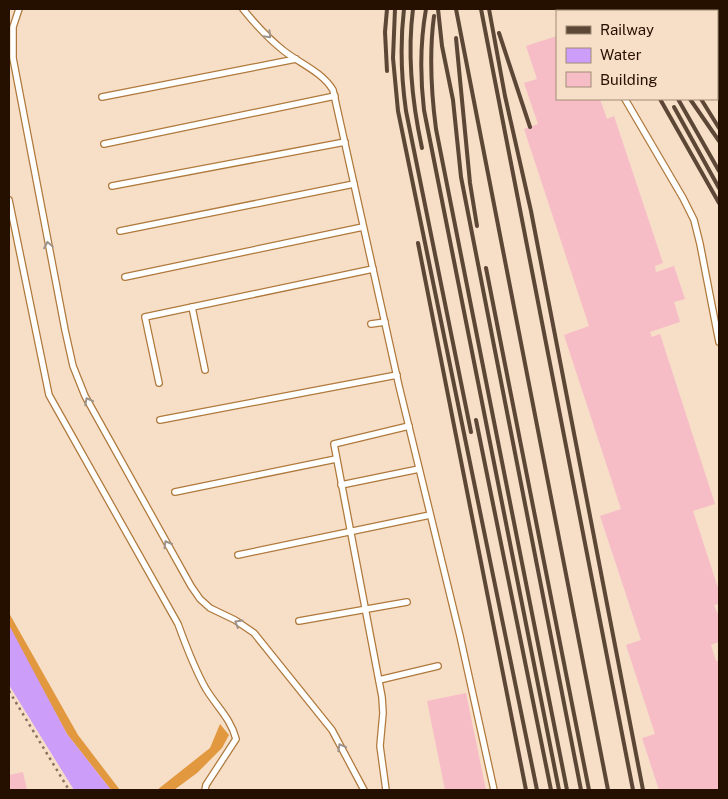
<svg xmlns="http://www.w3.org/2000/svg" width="728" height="799" font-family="'Public Sans',sans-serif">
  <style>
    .forest { fill: #e2983f }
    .water { fill: #cc9df9 }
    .building { fill: #f7bdc7 }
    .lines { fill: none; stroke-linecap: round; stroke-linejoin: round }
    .lane-casing { stroke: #af793c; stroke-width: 8 }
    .path { stroke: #87705d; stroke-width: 2.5; stroke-dasharray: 2.5 4; stroke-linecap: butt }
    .lane { stroke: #fff; stroke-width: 5.5 }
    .rail { stroke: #5c4635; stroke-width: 4 }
    .oneway { stroke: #9d938c }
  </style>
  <rect width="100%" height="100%" fill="#f6dec7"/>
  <g class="forest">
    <path d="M9 613 78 735 120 790H111L67 734 13 635 9 625Z"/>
    <path d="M220 724 229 735 222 748 197 773 174 790H157L210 748Z"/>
  </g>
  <path class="water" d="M9 625 67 734 111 790H74L9 685Z"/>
  <g class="building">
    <path d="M557 36V99H600L607 119 614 116 663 263 655 266 656 272 674 266 685 299 674 302 680 322 650 332 652 337 660 334 715 504 693 511 719 591V604L714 605 719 617V642L711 645 716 661 719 660V790H659L642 738 655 734 626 645 641 640 600 516 621 509 564 335 589 326 524 129 538 124 524 83 537 79 526 46Z"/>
    <path d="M466 693 486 790H445L427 701Z"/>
    <path d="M23 772 27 790H9V775Z"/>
  </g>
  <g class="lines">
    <g class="lane-casing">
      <g id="lane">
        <path d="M19 9 13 27V58L65 330 73 366 85 396 191 586 200 599 210 608 235 620 254 633 332 730 364 790"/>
        <path d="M243 9C255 24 269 39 284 51 301 64 322 72 333 90L399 386 460 636 494 790"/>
        <path d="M579 9 580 11"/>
        <path d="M102 97 296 59"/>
        <path d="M625 99 683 198 694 220 700 244 719 342"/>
        <path d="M104 144 335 96"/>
        <path d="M112 186 345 142"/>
        <path d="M9 200 49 395 178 624C186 646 194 668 206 689 217 707 231 719 236 739L206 785 205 790"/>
        <path d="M120 231 354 184"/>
        <path d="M125 277 363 227"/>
        <path d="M192 307 205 370"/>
        <path d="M371 324 385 322"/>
        <path d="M159 383 145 317 373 269"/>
        <path d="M160 420 397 375"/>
        <path d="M341 485 419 469"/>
        <path d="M175 492 336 459"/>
        <path d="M238 555 430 515"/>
        <path d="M299 621 407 602"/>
        <path d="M379 680 438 666"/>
        <path d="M386 790 380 746 383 713 382 697 334 444 409 426"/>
      </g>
    </g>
    <path class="path" d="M9 691 69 790"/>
    <use href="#lane" class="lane"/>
    <g class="rail">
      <path d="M387 9 385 32 387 71"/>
      <path d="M395 9 393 58 398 111 537 790"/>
      <path d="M404 9C400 43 401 76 406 111L471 432"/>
      <path d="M413 9C407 56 412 102 422 148"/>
      <path d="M426 9C420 43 420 76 424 110L559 790"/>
      <path d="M438 9 442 46 453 100 461 177 581 790"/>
      <path d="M456 9 608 790"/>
      <path d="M481 9 633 790"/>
      <path d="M489 9 505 96 531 211 643 790"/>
      <path d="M617 9 619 11"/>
      <path d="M627 9 629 11"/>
      <path d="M639 9 640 11"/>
      <path d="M654 9 656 11"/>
      <path d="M666 9 667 11"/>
      <path d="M678 9 679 11"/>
      <path d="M687 9 688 11"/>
      <path d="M698 9 699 11"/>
      <path d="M707 9 709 11"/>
      <path d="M434 16C429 54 431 91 436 129L567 790"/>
      <path d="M717 28 719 33"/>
      <path d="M499 33 530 127"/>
      <path d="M456 38 470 183 477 226"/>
      <path d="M717 47 719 52"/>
      <path d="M717 69 719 74"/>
      <path d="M717 87 719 92"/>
      <path d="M660 99 719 203"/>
      <path d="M678 99 719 171"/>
      <path d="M690 99 719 141"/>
      <path d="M701 99 719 128"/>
      <path d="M674 107 719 188"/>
      <path d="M418 243 526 790"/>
      <path d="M486 268 589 790"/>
      <path d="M476 420 551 790"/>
    </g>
  </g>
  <defs><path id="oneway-chevron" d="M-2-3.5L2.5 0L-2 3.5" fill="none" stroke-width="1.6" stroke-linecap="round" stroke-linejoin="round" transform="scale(1.25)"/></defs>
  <g class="oneway">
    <use href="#oneway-chevron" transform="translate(268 35) rotate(46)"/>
    <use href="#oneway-chevron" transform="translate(48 245) rotate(-101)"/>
    <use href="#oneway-chevron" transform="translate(88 401) rotate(-118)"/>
    <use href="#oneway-chevron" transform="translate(167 544) rotate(-120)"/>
    <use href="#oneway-chevron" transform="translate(238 623) rotate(-149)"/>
    <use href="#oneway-chevron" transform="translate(341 747) rotate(-118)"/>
  </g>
  <rect width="728" height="799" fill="none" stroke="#251000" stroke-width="20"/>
  <rect x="556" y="10" width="162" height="90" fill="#f6dec7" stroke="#a28c77"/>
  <rect x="566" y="26" width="25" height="8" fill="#5c4635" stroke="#a28c77"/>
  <text x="600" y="35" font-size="15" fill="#251000">Railway</text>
  <rect x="566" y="48" width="25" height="15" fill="#cc9df9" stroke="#a28c77"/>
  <text x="600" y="60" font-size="15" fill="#251000">Water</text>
  <rect x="566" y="72" width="25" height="15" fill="#f7bdc7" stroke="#a28c77"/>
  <text x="600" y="85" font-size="15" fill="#251000">Building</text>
</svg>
